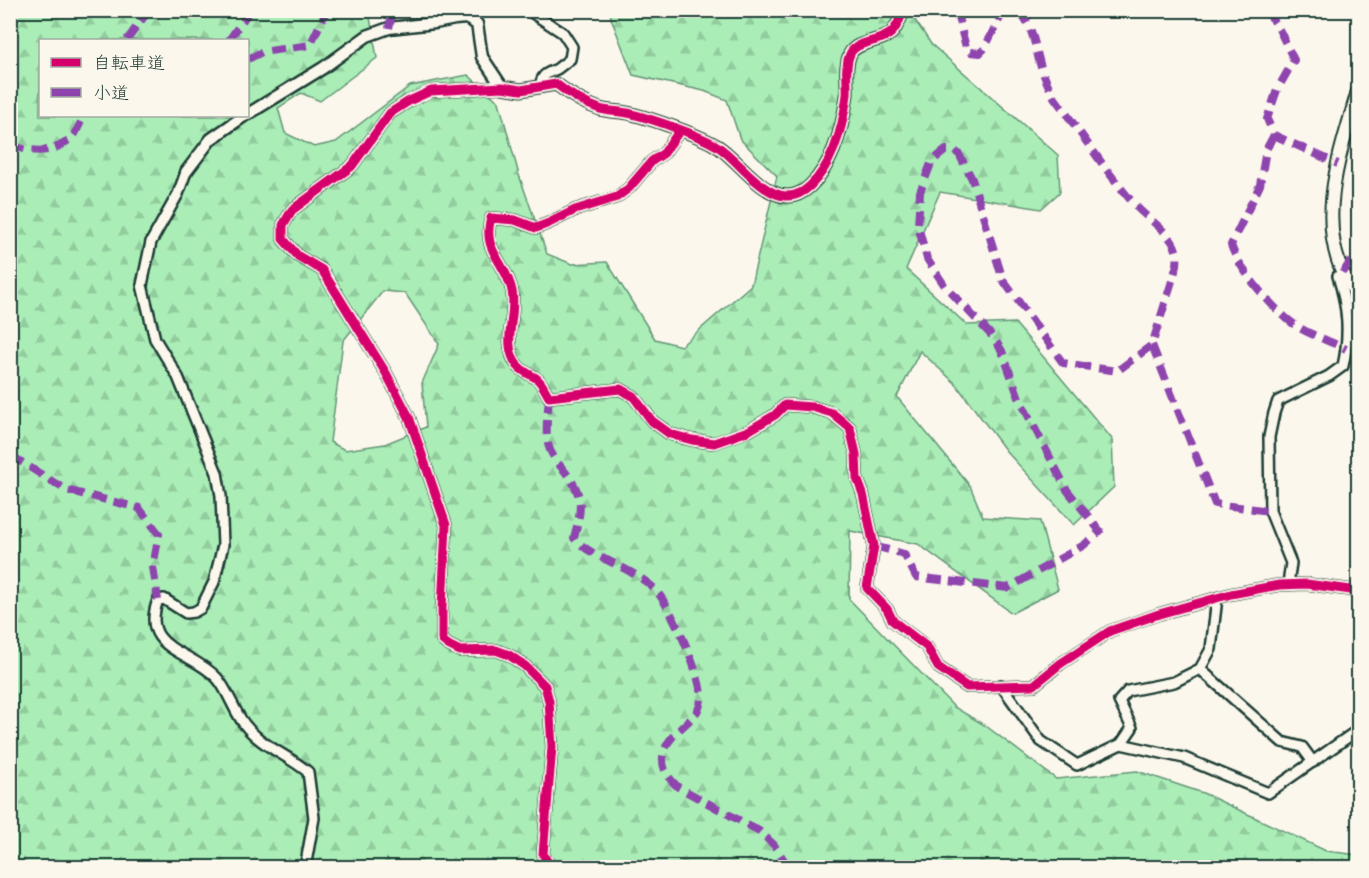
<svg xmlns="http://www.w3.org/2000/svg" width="1369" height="878" font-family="'Architects Daughter','Klee One',sans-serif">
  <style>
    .forest { fill: url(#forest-firs); stroke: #649576; stroke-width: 1.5; fill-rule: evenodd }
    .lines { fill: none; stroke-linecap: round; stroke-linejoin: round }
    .minor-casing { stroke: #1f3d34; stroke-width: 14 }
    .tertiary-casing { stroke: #1f3d34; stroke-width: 15 }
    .secondary-casing { stroke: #1f3d34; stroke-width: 16 }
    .minor { stroke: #fbf7ec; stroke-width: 9 }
    .tertiary { stroke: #fbf7ec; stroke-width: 10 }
    .secondary { stroke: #fbf7ec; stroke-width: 12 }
    .quiet { stroke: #8e44ad; stroke-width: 8; stroke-dasharray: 15 8; stroke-linecap: butt }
    .cycleway-casing { stroke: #fbf7ec; stroke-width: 13 }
    .cycleway { stroke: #d6006c; stroke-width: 9 }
  </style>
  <defs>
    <pattern id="forest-firs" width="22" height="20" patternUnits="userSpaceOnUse" patternTransform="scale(1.5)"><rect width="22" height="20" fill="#aaedb7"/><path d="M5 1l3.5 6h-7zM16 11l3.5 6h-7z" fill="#92cc9e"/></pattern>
  </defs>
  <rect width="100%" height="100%" fill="#fbf7ec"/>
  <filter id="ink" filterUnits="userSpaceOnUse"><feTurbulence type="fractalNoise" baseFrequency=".0167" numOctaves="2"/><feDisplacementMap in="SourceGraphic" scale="12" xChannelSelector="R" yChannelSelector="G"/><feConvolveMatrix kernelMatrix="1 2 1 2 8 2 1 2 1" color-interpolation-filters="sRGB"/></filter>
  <g filter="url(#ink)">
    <path class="forest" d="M10 11H369L377 58 320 101 301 93 278 108 285 133 314 147 336 142 410 86 468 75 499 102 519 175 547 254 572 264 607 262 655 339 681 346 751 285 777 176 740 139 727 100 704 91 633 75 611 18 610 11H909L931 44 1058 155 1060 192 1041 209 940 192 906 269 967 325 1015 323 1112 439 1114 487 1074 525 1006 451 955 383 920 351 897 397 970 486 983 517 1040 521 1058 589 1012 613 918 544 850 531 849 599 954 707 986 726 1056 779 1137 771 1203 793 1326 851 1358 855V867H11ZM40 40H248V116H40ZM383 291 405 293 439 344 422 383 426 427 385 444 345 450 330 442 343 341Z"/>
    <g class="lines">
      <g class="minor-casing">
        <g id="minor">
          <path d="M528 10 563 33 572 47 570 59C566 62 561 66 557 69 546 74 542 74 540 87"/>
          <path d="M502 87 431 91 409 101 390 113 352 166 292 210 283 225V239L298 256 322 270 386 373 409 417 446 525 442 608V640L448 645 460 651 496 650 509 655 525 666 545 686 549 701 552 747 543 854 551 868"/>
          <path d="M680 130 664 153 652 161 629 188 617 197 575 210 549 223 536 228 515 220 491 218C481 251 507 263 512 291 517 315 501 343 517 365 522 371 529 374 536 378 542 382 545 391 549 397L620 389 633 396 652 421 670 434 692 440 714 443 748 431 775 415 785 405 812 407 832 413 850 428 856 454 857 478 863 494 874 546 867 588 887 609 893 621 927 647 938 667 967 687 1034 685 1060 664 1110 631 1159 614 1231 594 1279 585 1307 584 1351 590 1358 596"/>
          <path d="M186 172 178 194 151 242 142 285 155 339 178 377 217 473 221 496 223 545 214 582 201 608 194 612 186 613 164 599 158 600C139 650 191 650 217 678 228 690 234 712 245 725 261 746 288 755 308 772L314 818 305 868"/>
          <path d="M1288 584 1291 563 1270 511 1269 437 1274 413 1278 401 1329 376 1343 366C1350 334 1348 307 1338 276L1343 273"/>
          <path d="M1200 669 1282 742 1302 747 1313 762"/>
          <path d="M1001 685 1041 741 1077 765 1121 744 1184 758 1268 793 1358 730"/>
          <path d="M1121 744 1132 728 1119 701 1128 691 1174 682 1200 669 1211 649 1217 598"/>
        </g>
      </g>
      <g class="tertiary-casing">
        <g id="tertiary">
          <path d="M248 114 323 68 367 36 389 28 435 23 455 19 466 18 477 24 482 57 502 87 521 90 556 84C569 94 585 104 600 109 610 112 621 111 632 114 652 119 699 135 717 146 743 162 775 219 810 186 833 164 843 126 847 95 848 82 844 67 850 54 856 40 883 43 893 31 897 26 901 17 903 10"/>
          <path d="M186 172 211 139 244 116"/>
        </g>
      </g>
      <g class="secondary-casing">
        <path id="secondary" d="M1358 91C1342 148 1316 215 1343 273 1347 281 1354 289 1358 296"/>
      </g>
      <use href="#minor" class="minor"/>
      <use href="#tertiary" class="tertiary"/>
      <use href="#secondary" class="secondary"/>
      <g class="quiet">
        <path d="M1266 10 1277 25 1294 60 1277 90 1267 119 1274 135 1338 164"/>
        <path d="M1024 18 1038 10"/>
        <path d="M389 28 393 10"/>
        <path d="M127 40 149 10"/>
        <path d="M229 40 250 10"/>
        <path d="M248 59 262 52 310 45 327 10"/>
        <path d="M1274 135 1266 150 1260 185 1231 245C1238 268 1274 311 1295 325 1310 335 1330 341 1346 349"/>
        <path d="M10 145C43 157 72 151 83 116"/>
        <path d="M1343 273 1358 249"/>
        <path d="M1152 345 1215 504 1270 511"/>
        <path d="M549 397C548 412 545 429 548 444 550 453 557 462 562 468 585 495 582 507 574 538 590 556 616 562 637 576 644 580 653 586 658 593 672 610 700 673 701 695 702 714 688 720 677 732 658 750 658 770 678 787L759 831 774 845 789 868"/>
        <path d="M10 455 66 490 139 508 159 534 153 567 158 600"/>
        <path d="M874 546 904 554 916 577 1008 588 1084 545 1100 531 1067 490 1019 398 1002 351 993 337 945 286 927 259 918 226 920 192 932 161 946 150H953L959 154 972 179 1003 280 1063 363 1117 371 1152 345 1177 265C1178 257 1177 250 1173 243 1163 227 1146 218 1134 204 1105 170 1081 133 1054 97 1049 87 1044 77 1041 67 1036 52 1034 31 1024 18 1018 11 1010 12 1002 14L984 49 980 53 971 52 966 47 956 10"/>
      </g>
      <g class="cycleway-casing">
        <g id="cycleway">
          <path d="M680 130 664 153 652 161 629 188 617 197 575 210 549 223 536 228 515 220 491 218C481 251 507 263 512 291 517 315 501 343 517 365 522 371 529 374 536 378 542 382 545 391 549 397L620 389 633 396 652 421 670 434 692 440 714 443 748 431 775 415 785 405 812 407 832 413 850 428 856 454 857 478 863 494 874 546 867 588 887 609 893 621 927 647 938 667 967 687 1034 685 1060 664 1110 631 1159 614 1231 594 1279 585 1307 584 1351 590 1358 596"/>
          <path d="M551 868 543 854 552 747 549 701 545 686 525 666 509 655 496 650 460 651 448 645 442 640V608L446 525 409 417 386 373 322 270 298 256 283 239V225L292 210 352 166 390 113 409 101 431 91 502 87 521 90 556 84C569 94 585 104 600 109 610 112 621 111 632 114 652 119 699 135 717 146 743 162 775 219 810 186 833 164 843 126 847 95 848 82 844 67 850 54 856 40 883 43 893 31 897 26 901 17 903 10"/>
        </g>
      </g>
      <use href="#cycleway" class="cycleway"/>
    </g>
  </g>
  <rect width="1369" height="878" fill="none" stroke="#fbf7ec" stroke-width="36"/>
  <rect x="18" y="18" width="1333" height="842" fill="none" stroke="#1f3d34" stroke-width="2" filter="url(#ink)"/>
  <rect x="39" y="39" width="210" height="78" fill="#fbf7ec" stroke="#a3ada2" stroke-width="1.5"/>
  <rect x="51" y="58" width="30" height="9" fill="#d6006c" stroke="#a3ada2" stroke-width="1.5"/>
  <text x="93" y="69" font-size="18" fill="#1f3d34">自転車道</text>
  <rect x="51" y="88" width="30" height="9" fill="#8e44ad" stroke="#a3ada2" stroke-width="1.5"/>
  <text x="93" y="99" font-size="18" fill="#1f3d34">小道</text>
</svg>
